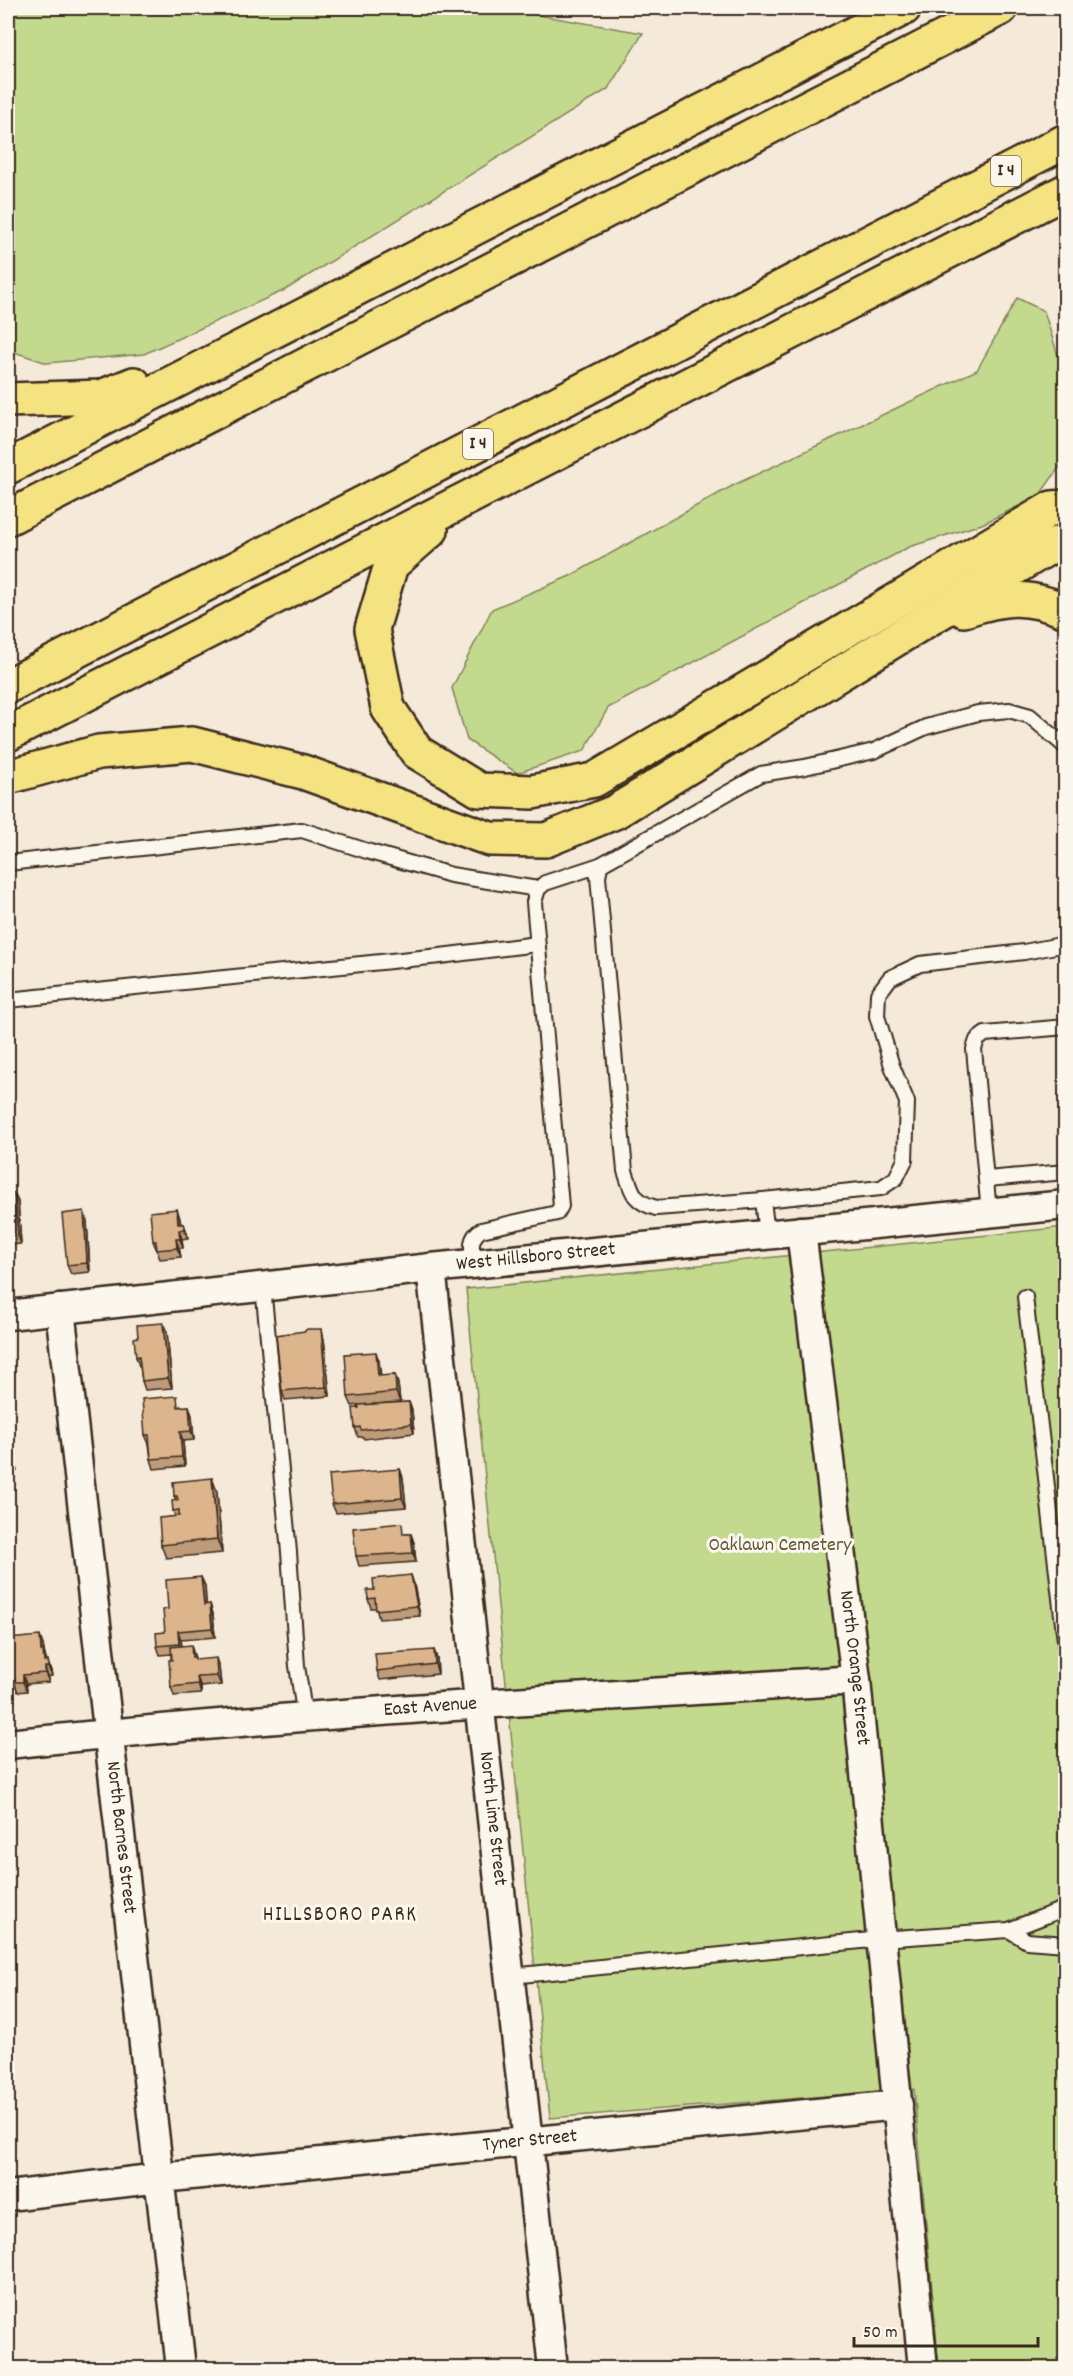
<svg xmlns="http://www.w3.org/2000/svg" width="1073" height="2376" font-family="Dekko,sans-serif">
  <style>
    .green { fill: #c3d98e; stroke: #7f8256; stroke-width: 1.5 }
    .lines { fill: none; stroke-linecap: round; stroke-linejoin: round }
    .lane-casing { stroke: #3b2a1e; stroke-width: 18 }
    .street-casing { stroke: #3b2a1e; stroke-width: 33 }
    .highway-casing { stroke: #3b2a1e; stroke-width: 38 }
    .lane { stroke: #fbf7ec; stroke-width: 14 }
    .street { stroke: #fbf7ec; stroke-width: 28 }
    .highway { stroke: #f5e382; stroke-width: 33 }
    .wall { fill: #be9c79; stroke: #3b2a1e; stroke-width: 1.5 }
    .shaded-wall { fill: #9b7f63; stroke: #3b2a1e; stroke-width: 1.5 }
    .building { fill: #ddb58d; stroke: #3b2a1e; stroke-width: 1.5 }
    .labels { text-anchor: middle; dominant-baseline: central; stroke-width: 6; stroke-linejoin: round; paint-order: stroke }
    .shield { fill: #fbf7ec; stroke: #75685c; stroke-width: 1.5 }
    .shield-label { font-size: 18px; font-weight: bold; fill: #3b2a1e }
    .street-label { font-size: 20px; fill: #3b2a1e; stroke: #fbf7ec }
    .park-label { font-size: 20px; fill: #5d563a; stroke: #fbf7ec }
    .neighbourhood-label { font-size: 21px; letter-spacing: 1.5px; fill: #3b2a1e; stroke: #fbf7ec }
  </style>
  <rect width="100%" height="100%" fill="#f5ead9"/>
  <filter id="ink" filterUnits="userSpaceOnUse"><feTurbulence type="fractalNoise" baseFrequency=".0167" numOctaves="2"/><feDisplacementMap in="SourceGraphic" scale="12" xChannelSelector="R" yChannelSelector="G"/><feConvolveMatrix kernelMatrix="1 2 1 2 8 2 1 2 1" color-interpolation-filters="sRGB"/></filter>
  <g filter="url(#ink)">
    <g class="green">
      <path d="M8 8H475L538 15 643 33 608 89 285 290 144 354 47 363 8 350Z"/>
      <path d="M1017 298 1044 311 1063 372 1066 458 1039 496 982 524 909 547 608 708 584 751 517 773 467 740 452 688 492 609 570 576 734 485 977 370Z"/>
      <path d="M1065 1227V2368H939L914 2089 550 2118 466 1289Z"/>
    </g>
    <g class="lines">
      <g class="lane-casing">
        <g id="lane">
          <path d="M8 863 302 830 370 852 451 875 538 889"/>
          <path d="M8 1000 440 956 537 944"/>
          <path d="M987 1179 1066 1172"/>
          <path d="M763 1200 881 1188 896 1178 905 1160 907 1102 892 1066 877 1016 878 994 890 978 920 964 1024 952 1066 944"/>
          <path d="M989 1213 974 1049 977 1040 985 1034 1066 1027"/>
          <path d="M767 1234 763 1200 656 1208C633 1202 632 1191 625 1171L598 877 600 865 761 774 805 767 874 751 926 727 978 713 1009 710 1030 716 1066 747"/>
          <path d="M474 1264C472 1250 468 1239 481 1230L557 1213 561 1206 534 902 538 889 545 883 600 865"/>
          <path d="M263 1287 289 1552 297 1666 305 1718"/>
          <path d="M1025 1297 1066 1650"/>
          <path d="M1009 1930 1027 1941 1066 1944"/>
          <path d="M511 1976 881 1939 1009 1930 1066 1908"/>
        </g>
      </g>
      <g class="street-casing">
        <g id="street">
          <path id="s1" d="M801 1231 856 1680 923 2368"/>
          <path id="s2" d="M431 1268 553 2368"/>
          <path id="s3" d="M60 1309 181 2368"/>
          <path id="s4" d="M8 1315 431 1268 1066 1205"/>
          <path id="s5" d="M8 1744C289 1714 573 1698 856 1680"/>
          <path id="s6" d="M8 2196 160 2178 898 2105"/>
        </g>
      </g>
      <g class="highway-casing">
        <g id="highway">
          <path d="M8 400 101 397 134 384"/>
          <path d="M8 467 904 8"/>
          <path d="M8 518 1001 8"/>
          <path d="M431 530 391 565 372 629 388 708 417 752 479 790 532 792 594 780 1052 508 1066 507"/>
          <path d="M964 610C1004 597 1026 594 1066 611"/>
          <path d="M8 686 1066 141"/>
          <path d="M8 734 1066 191"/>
          <path d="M8 777 99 752 192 744 303 772 490 839 546 840 615 812 922 623 1053 545 1066 541"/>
        </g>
      </g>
      <use href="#lane" class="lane"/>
      <use href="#street" class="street"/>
      <use href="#highway" class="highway"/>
    </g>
    <g class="wall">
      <path d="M8 1193H14L18 1202 21 1244 8 1245Z"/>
      <path d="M177 1209 180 1219 181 1224H184L187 1233 188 1238 182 1239 183 1248H179L181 1257 160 1259 153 1241Z"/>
      <path d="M87 1221 90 1272 71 1274 67 1265Z"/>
      <path d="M305 1331 324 1339 330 1396 285 1400 282 1391Z"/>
      <path d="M167 1332 172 1388 145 1390 142 1381 140 1366H139L136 1357Z"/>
      <path d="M379 1361 381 1376 395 1375 398 1384 400 1402 364 1405 409 1402 412 1411 414 1433 364 1439 363 1437H358L355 1428 358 1405 352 1406 348 1397Z"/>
      <path d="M180 1406V1407L189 1406 192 1416 194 1440 183 1441 185 1466 154 1469 151 1459 149 1444 145 1435Z"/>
      <path d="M8 1425 12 1437 8 1439Z"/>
      <path d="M8 1447 17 1471 8 1476Z"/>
      <path d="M400 1469 403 1478 406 1507 336 1513 332 1504Z"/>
      <path d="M212 1478 217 1492 222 1553 166 1558 161 1545 175 1516 173 1511 176 1500 174 1496Z"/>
      <path d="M406 1534H411L414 1543 416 1562 359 1566 356 1556Z"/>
      <path d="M411 1575 414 1585 420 1616 379 1619 376 1608H371L368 1599 374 1590Z"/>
      <path d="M201 1577 205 1586 206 1605 210 1604 213 1614 215 1637 181 1640 182 1646 194 1655 196 1660 219 1667 221 1685 201 1687V1694L174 1696 171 1687V1654L160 1655 157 1646 165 1632 168 1609Z"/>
      <path d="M43 1645 44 1652 47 1662 51 1671 52 1676 48 1677 49 1682 26 1684 27 1691 18 1692 12 1676Z"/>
      <path d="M434 1650 437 1659 438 1674 380 1680 377 1671Z"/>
    </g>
    <g class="shaded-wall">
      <path d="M14 1193 18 1202 21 1244 18 1235Z"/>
      <path d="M177 1209 180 1219 181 1229 178 1224Z"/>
      <path d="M84 1211 87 1221 90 1272 87 1263Z"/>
      <path d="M184 1224 187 1233 188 1238 184 1229Z"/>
      <path d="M179 1230 182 1239 183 1248 180 1239Z"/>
      <path d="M176 1239 179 1248 181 1257 177 1248Z"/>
      <path d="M163 1323 167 1332 172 1388 168 1378Z"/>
      <path d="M321 1329 324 1339 330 1396 326 1387Z"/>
      <path d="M376 1352 379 1361 381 1385 378 1376Z"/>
      <path d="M395 1375 398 1384 400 1402 396 1392Z"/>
      <path d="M409 1402 412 1411 414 1433 411 1424Z"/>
      <path d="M189 1406 192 1416 194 1440 191 1431Z"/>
      <path d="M180 1432 183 1441 185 1466 182 1457Z"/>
      <path d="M400 1469 403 1478 406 1507 402 1498Z"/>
      <path d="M212 1478 217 1492 222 1553 217 1539Z"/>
      <path d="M411 1534 414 1543 416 1562 413 1553Z"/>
      <path d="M411 1575 414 1585 420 1616 417 1606Z"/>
      <path d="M201 1577 205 1586 207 1614 204 1605Z"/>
      <path d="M210 1604 213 1614 215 1637 212 1628Z"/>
      <path d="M178 1631 181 1640 183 1654 179 1644Z"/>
      <path d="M40 1636 43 1645 47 1667 44 1662 41 1651Z"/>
      <path d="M191 1645 194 1655 195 1667 192 1658Z"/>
      <path d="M434 1650 437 1659 438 1674 435 1664Z"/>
      <path d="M216 1658 219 1667 221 1685 217 1676Z"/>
      <path d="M48 1661 51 1671 52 1676 48 1667Z"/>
      <path d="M45 1667 48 1677 49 1682 45 1673Z"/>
      <path d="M23 1675 26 1684 27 1691 23 1682Z"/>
      <path d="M197 1677 201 1687V1694L198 1684Z"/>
    </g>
    <g class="building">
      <path d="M8 1193H14L18 1235 8 1236Z"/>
      <path d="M177 1209 178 1224H184V1229L179 1230 180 1239H176L177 1248 157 1250 156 1241H153L150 1212Z"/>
      <path d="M84 1211 87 1263 67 1265 62 1214Z"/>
      <path d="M163 1323 168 1378 142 1381 139 1356 136 1357 134 1338 138 1337 137 1325Z"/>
      <path d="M307 1329H321L326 1387 282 1391 276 1335 305 1331Z"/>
      <path d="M376 1352 378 1376 395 1375 396 1392 348 1397 345 1354Z"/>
      <path d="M177 1396 178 1407 189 1406 191 1431 180 1432 182 1457 151 1459 149 1435H145L142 1399Z"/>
      <path d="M409 1402 411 1424 361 1430 360 1427 355 1428 353 1408H359L358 1405Z"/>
      <path d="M8 1447 12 1458 8 1460Z"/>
      <path d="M400 1469 402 1498 332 1504 329 1475Z"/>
      <path d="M212 1478 217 1539 161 1545 159 1518 179 1516V1510L173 1511 172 1501 178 1500 177 1496H174L173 1482Z"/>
      <path d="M402 1523 403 1534H411L413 1553 356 1556 353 1528Z"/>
      <path d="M411 1575 417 1606 376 1610 375 1598 368 1599 367 1590H374L373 1579Z"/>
      <path d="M201 1577 204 1605 210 1604 212 1628 178 1631 179 1644 157 1646 156 1633 165 1632 163 1610 168 1609 166 1580Z"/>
      <path d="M40 1636 41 1651 43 1650 44 1662 48 1661V1667H45V1673L23 1675V1682H15L14 1675 12 1676 8 1639Z"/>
      <path d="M191 1645 192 1658H195V1660L216 1658 217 1676 197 1677 198 1684 171 1687 169 1660H172L171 1647Z"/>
      <path d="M434 1650 435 1664 377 1671 375 1654Z"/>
    </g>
  </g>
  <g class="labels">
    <g class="shield">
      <rect x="991" y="156" width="30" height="30" rx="4.5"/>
      <rect x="463" y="429" width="30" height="30" rx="4.5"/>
    </g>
    <g class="shield-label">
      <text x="1006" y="171">I 4</text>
      <text x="478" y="444">I 4</text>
    </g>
    <g class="street-label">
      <text stroke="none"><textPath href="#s4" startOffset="531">West Hillsboro Street</textPath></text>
      <text stroke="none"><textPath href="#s1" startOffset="440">North Orange Street</textPath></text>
      <text stroke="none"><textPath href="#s5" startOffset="424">East Avenue</textPath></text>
      <text stroke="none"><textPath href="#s2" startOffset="554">North Lime Street</textPath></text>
      <text stroke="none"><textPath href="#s3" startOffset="532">North Barnes Street</textPath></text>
      <text stroke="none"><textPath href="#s6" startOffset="525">Tyner Street</textPath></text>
    </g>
    <g class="park-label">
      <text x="780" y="1546">Oaklawn Cemetery</text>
    </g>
    <g class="neighbourhood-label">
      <text x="340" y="1916">HILLSBORO PARK</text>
    </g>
  </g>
  <rect width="1073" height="2376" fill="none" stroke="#fbf7ec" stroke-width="30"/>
  <rect x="15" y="15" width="1043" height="2346" fill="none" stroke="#3b2a1e" stroke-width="2" filter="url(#ink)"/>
  <path d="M854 2337v9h184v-9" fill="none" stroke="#3b2a1e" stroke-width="3"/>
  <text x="863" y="2337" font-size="18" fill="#3b2a1e" stroke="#fbf7ec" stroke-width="4.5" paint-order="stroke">50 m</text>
</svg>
